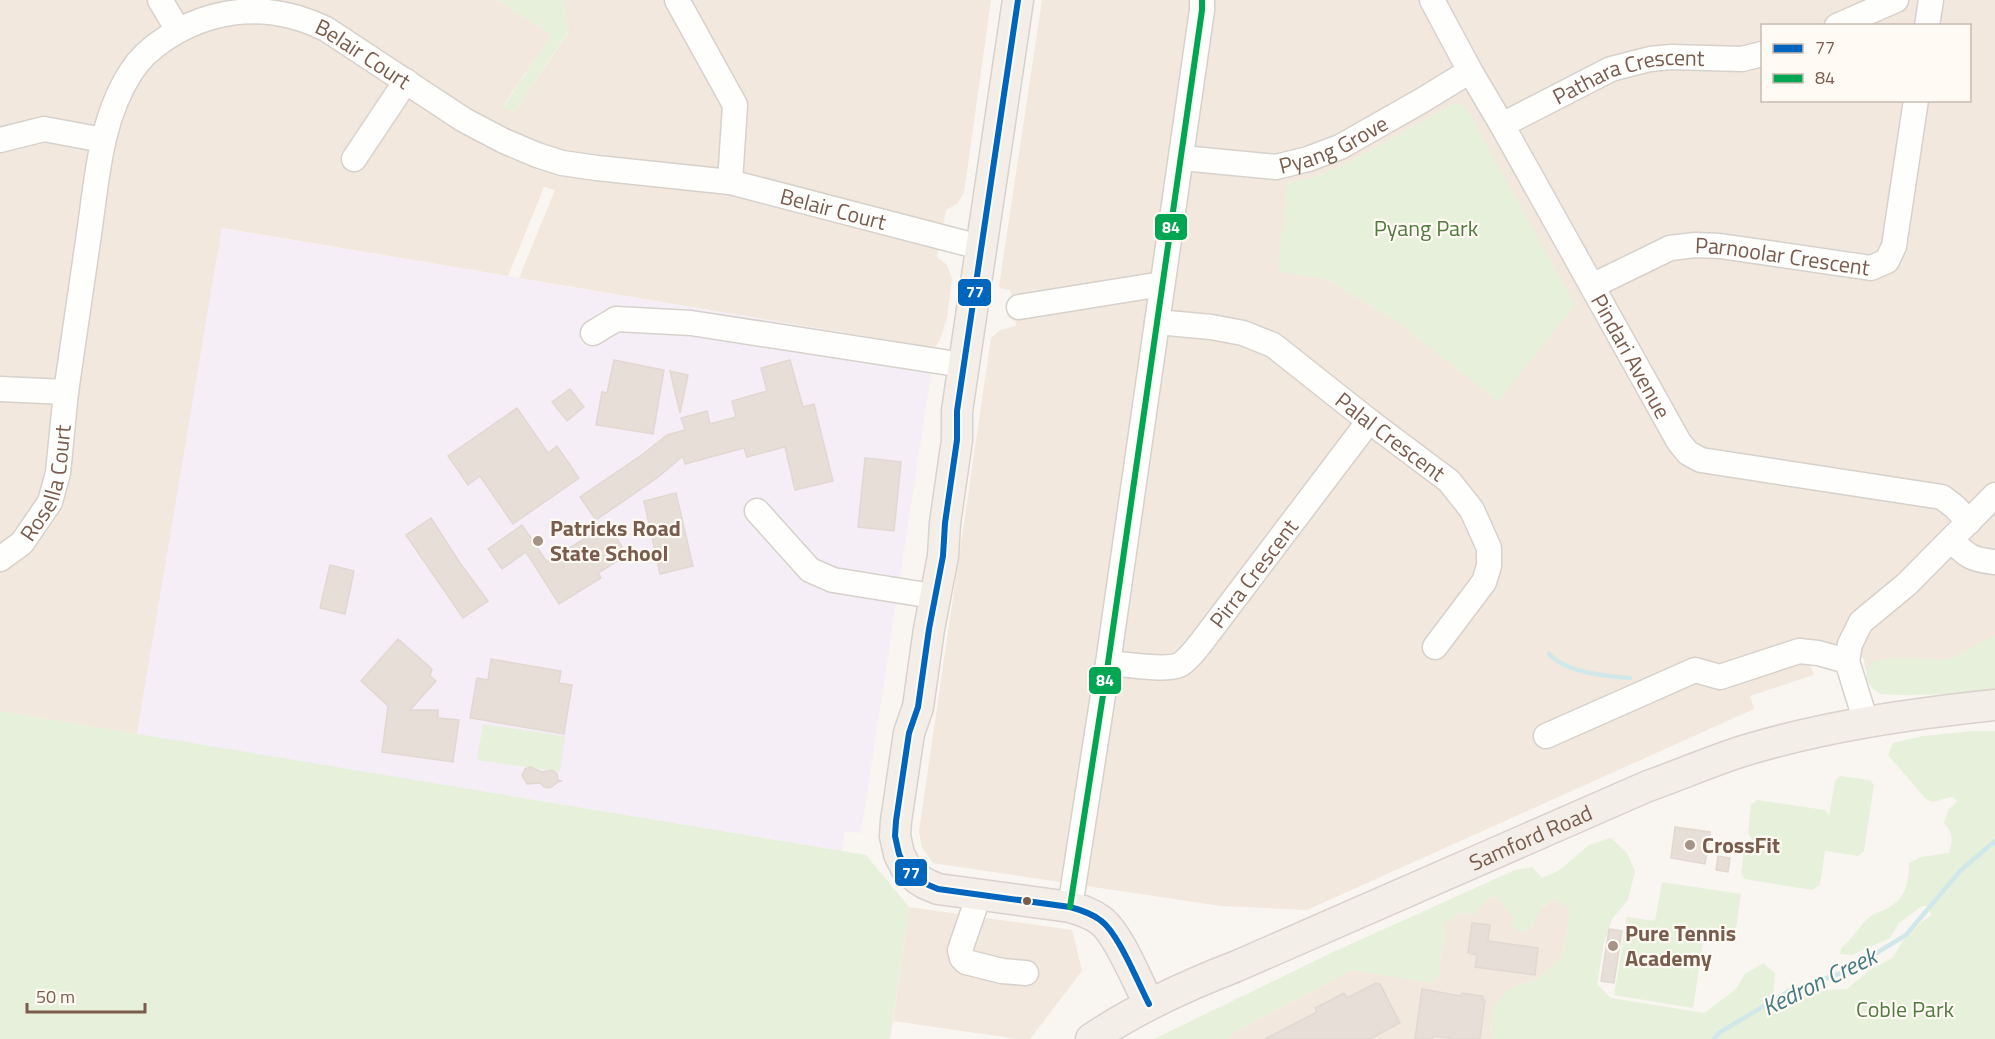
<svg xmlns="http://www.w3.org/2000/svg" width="1995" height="1039" font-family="'Titillium Web',sans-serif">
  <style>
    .residential { fill: #f2e8de; fill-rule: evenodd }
    .education { fill: #f6eef6 }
    .green { fill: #e7f0db }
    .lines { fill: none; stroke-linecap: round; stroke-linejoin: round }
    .stream { stroke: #d0e8ea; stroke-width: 4.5 }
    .building { fill: #e6ded7; stroke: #e2d8d2; stroke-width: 1.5 }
    .minor-casing { stroke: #d7d1cb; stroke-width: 27 }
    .major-casing { stroke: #dad1cc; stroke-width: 33 }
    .minor { stroke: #fefefd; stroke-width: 24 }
    .major { stroke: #f3eee8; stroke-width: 30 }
    .bus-1-casing { stroke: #fffaf3; stroke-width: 10 }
    .bus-2-casing { stroke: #fffaf3; stroke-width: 10 }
    .bus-1 { stroke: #0065bd; stroke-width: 6 }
    .bus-2 { stroke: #00a651; stroke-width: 6 }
    .poi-dot { fill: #a69286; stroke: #fffaf3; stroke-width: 2 }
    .bus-dot { fill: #7a5c4d; stroke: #fffaf3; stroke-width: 2 }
    .labels { text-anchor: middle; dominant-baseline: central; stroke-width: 4.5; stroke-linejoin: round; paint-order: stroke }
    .street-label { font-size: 22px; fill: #7a5c4d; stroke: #fffaf3 }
    .park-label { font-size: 22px; fill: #537a41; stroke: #fffaf3 }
    .poi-label { font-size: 22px; font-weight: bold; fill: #7a5c4d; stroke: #fffaf3; text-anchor: start }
    .water-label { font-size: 24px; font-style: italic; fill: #437c86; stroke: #fffaf3 }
    .line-badge { stroke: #fffaf3; stroke-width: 2 }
    .badge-label { font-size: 16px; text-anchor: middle; font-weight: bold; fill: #fff }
  </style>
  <rect width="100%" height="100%" fill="#f9f5f0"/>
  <g class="residential">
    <path d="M0 0H498L552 35 503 106 514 112 569 32 563 0H991L964 193 957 204 946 210 937 257 947 265 952 278 947 318 941 337 935 348 519 278 555 190 544 187 508 276 222 228 137 734 0 711Z"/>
    <path d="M1042 0H1995V681L1869 678 1865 668 1864 659 1802 643 1814 675 1750 696 1754 709 1307 910 1221 906 933 863 922 848 919 831 991 338 1000 330 1016 326V322L1008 317 1006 310 1008 300 1012 296 1010 290 1002 289 999 286ZM1762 26H1970V100H1762ZM1461 104 1396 321 1327 279 1287 183 1315 177 1352 161 1453 105Z"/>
    <path d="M1496 896 1514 918 1533 926 1539 911 1548 902 1554 899 1569 907 1570 914 1561 958 1538 979 1513 987 1490 1025 1493 1039H1227L1235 1032 1352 970 1432 982 1440 973V959L1445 940 1443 923 1460 913 1475 914 1483 902Z"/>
    <path d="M909 907 1072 930 1082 971 1030 1039H1018L893 1021Z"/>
  </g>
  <path class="education" d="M222 228 935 348 861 833 845 831 842 851 137 734Z"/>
  <g class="green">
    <path d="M498 0H563L569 31 514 112 503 107 552 35Z"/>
    <path d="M1453 104H1462L1468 110 1575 305 1498 401 1396 321 1327 279 1278 272 1287 183 1315 177 1352 161Z"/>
    <path d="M1995 635V693L1903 695 1880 694 1871 687 1866 678 1868 667 1876 660 1899 658 1944 660 1955 657Z"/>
    <path d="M0 711 866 855 909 907 890 1039H0Z"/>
    <path d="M483 724 565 736 560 772 477 760Z"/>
    <path d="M1973 731H1995V1039H1493C1490 1028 1488 1013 1495 1004 1499 1000 1502 997 1505 992L1513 987 1538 979 1561 958 1570 914 1569 907 1554 899C1537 906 1541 915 1532 926 1530 929 1526 930 1524 932L1516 930 1512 925 1514 918 1496 896 1483 902 1475 914 1460 913 1443 923 1445 940 1440 959V973L1432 983 1352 970 1235 1032 1227 1039H1154L1331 953 1515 870 1532 867 1542 878 1560 870 1589 845 1611 838 1627 853 1635 871 1628 900 1612 919 1604 943 1597 984 1611 998 1704 1013 1735 990 1745 974 1763 963 1775 973 1773 998 1778 1004 1826 990 1847 989 1870 970 1892 958 1904 940 1921 922 1932 915 1927 906H1922L1899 923 1890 938 1852 955 1840 954 1841 948C1853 939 1859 925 1871 916 1874 913 1880 912 1884 910 1906 899 1908 887 1909 863L1921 857 1949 853C1953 839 1953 833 1944 823L1948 810 1957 802 1955 798 1950 797 1933 802 1926 799 1888 755 1893 743 1923 736Z"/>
    <path d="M1840 776 1870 780 1874 785 1864 851 1858 856 1825 851 1820 885 1812 890 1745 879 1741 873 1745 844 1752 840 1748 833 1751 805 1757 800 1825 810 1829 816 1835 781Z"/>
    <path d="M1662 882 1741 894 1735 934 1705 929 1693 1008 1614 995 1627 917 1655 921Z"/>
  </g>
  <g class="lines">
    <g class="stream">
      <path d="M1549 654C1567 673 1605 676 1630 678"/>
      <path d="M1714 1039 1719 1033 1789 991 1847 971 1906 935 1960 871 1995 841"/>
    </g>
  </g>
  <g class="building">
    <path d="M614 360 664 370 653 434 596 425 602 392 607 393Z"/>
    <path d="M790 360 803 407 814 404 833 481 795 490 785 447 747 457 744 448 685 464 683 456 657 478 596 520 580 497 643 454 667 435 685 430 681 418 707 411 710 424 736 417 732 401 767 391 761 368Z"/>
    <path d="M670 371 688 375 680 413Z"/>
    <path d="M570 389 584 407 567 421 552 402Z"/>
    <path d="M517 408 548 453 557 446 579 478 513 524 480 476 468 485 448 456Z"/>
    <path d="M865 458 901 462 894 531 858 527Z"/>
    <path d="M676 493 693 566 660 574 644 501Z"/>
    <path d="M431 518 460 563 488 601 463 618 406 535Z"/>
    <path d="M608 524 627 555 598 573 601 578 559 604 526 552 502 569 488 549 522 525 547 562Z"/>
    <path d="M330 565 354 571 345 614 320 608Z"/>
    <path d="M398 639 432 669 430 676 436 681 410 710H438V718L459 720 453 762 382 752 388 706 361 681Z"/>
    <path d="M491 659 561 671 559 683 572 685 564 734 470 718 477 678 488 680Z"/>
    <path d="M530 767 542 772 552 770 557 774 558 780 561 781 558 782 550 788 544 787 540 783 527 784 522 776 525 769Z"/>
    <path d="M1675 827 1710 832 1705 864 1671 858Z"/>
    <path d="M1718 856 1730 858 1728 872 1716 870Z"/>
    <path d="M1472 923 1490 925 1488 941 1538 948 1535 975 1475 967 1477 955 1468 953Z"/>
    <path d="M1609 929 1622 931 1614 983 1601 981Z"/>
    <path d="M1376 983 1380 984 1400 1023 1370 1039H1265L1317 1012 1315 1008 1344 993 1347 998Z"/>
    <path d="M1422 989 1461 996 1462 993 1483 996 1482 1000H1485L1480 1039H1459L1433 1036V1039H1415Z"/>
  </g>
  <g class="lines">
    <g class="minor-casing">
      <g id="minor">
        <path d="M160 0 178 30"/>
        <path d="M677 0 735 105 730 182"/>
        <path id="s1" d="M1432 0 1470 71 1502 125 1679 442 1688 453 1701 460 1942 497 1955 507 1969 522"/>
        <path d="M1837 26 1896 0"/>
        <path d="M1927 26 1931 0"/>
        <path id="s2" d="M1502 125 1611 69 1650 59 1671 57 1742 59 1762 54"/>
        <path d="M0 140 44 129 103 140"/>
        <path id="s3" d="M1182 158 1276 167 1308 159 1340 147 1421 101 1470 71"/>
        <path d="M354 159 406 81"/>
        <path id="s4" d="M1592 286 1670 248 1695 245 1720 246 1871 268 1887 261 1894 246 1916 100"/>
        <path d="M1019 307 1162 284"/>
        <path id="s5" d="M1157 322 1211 327 1243 333 1273 345 1369 421 1449 481 1472 510 1489 548V566L1484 582 1435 647"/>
        <path d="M593 333 616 319 691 323 963 365"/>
        <path id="s6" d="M0 389 66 392C74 339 81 287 89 234 97 179 100 120 131 72 147 46 183 25 212 17 252 6 289 11 326 29L464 120 504 141 537 155 562 163 597 168 730 182 980 247"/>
        <path d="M757 511 810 570 833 580 920 594"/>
        <path d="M1951 540C1967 556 1972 560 1995 562"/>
        <path id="s7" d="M0 559 22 543 50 502 58 473 66 392"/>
        <path id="s8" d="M1108 663C1123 664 1166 671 1179 665 1190 660 1208 633 1216 623L1369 421"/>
        <path d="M1866 722 1847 661 1850 644 1861 622 1907 584 1995 495"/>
        <path d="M1546 736 1695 670 1720 677 1799 651 1818 653 1847 661"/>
        <path d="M979 895 960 950 962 958 966 962 1002 971 1026 973"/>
        <path d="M1070 907 1108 663 1202 10V0"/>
      </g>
    </g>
    <g class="major-casing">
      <g id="major">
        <path d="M1018 0 957 411V440L945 523 943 556 929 629 918 707 909 733 896 821 895 836 899 854 906 868 918 879 926 884 938 889 1070 907C1081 910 1091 913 1100 920 1118 932 1138 983 1149 1004"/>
        <path id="s9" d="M1091 1039C1137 1008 1185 986 1237 966L1648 786C1680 775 1711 761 1743 751 1825 726 1910 714 1995 705"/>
      </g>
    </g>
    <use href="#minor" class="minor"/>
    <use href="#major" class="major"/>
    <g class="bus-1-casing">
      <path id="bus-1" d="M1018 0 957 411V440L945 523 943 556 929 629 918 707 909 733 896 821 895 836 899 854 906 868 918 879 926 884 938 889 1070 907C1081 910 1091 913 1100 920 1118 932 1138 983 1149 1004"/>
    </g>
    <g class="bus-2-casing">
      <path id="bus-2" d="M1070 907 1108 663 1202 10V0"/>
    </g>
    <use href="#bus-1" class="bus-1"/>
    <use href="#bus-2" class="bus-2"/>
  </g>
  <g class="poi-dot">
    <circle cx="538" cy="541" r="6"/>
    <circle cx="1690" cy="845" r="6"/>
    <circle cx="1613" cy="946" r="6"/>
  </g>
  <circle class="bus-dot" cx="1027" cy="901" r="5"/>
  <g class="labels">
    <g class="street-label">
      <text stroke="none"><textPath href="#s6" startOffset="656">Belair Court</textPath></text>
      <text stroke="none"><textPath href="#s2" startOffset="138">Pathara Crescent</textPath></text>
      <text stroke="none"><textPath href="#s3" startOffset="156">Pyang Grove</textPath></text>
      <text stroke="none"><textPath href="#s6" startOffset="1160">Belair Court</textPath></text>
      <text stroke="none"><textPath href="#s4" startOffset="200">Parnoolar Crescent</textPath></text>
      <text stroke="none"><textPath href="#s1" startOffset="408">Pindari Avenue</textPath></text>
      <text stroke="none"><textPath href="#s5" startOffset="268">Palal Crescent</textPath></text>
      <text stroke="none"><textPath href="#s7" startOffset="94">Rosella Court</textPath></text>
      <text stroke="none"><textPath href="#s8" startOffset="190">Pirra Crescent</textPath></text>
      <text stroke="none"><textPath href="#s9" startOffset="484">Samford Road</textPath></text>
    </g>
    <g class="park-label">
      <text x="1426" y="228">Pyang Park</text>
      <text x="1905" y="1009">Coble Park</text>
    </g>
    <g class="poi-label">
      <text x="550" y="528">Patricks Road<tspan x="550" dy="25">State School</tspan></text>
      <text x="1702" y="845">CrossFit</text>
      <text x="1625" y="933">Pure Tennis<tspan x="1625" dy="25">Academy</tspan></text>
    </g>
    <g class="water-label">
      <text transform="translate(1819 981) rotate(-26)">Kedron Creek</text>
    </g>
  </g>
  <g class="line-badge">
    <rect x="1154" y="213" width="34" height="28" rx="6" fill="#00a651"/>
    <rect x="957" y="278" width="35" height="29" rx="6" fill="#0065bd"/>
    <rect x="1088" y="666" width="34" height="29" rx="6" fill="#00a651"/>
    <rect x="894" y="858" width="34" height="29" rx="6" fill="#0065bd"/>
  </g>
  <g class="badge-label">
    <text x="1171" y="233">84</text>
    <text x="975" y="298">77</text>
    <text x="1105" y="686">84</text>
    <text x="911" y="879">77</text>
  </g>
  <rect x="1761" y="24" width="210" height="78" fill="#fffaf3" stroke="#cabbb1" stroke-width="1.5"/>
  <rect x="1773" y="44" width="30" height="9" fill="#0065bd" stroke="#cabbb1" stroke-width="1.5"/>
  <text x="1815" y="54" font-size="18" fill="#7a5c4d">77</text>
  <rect x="1773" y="74" width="30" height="9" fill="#00a651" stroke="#cabbb1" stroke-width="1.5"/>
  <text x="1815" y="84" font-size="18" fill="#7a5c4d">84</text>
  <path d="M27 1003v9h118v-9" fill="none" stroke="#7a5c4d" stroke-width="3"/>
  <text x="36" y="1003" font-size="18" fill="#7a5c4d" stroke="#fffaf3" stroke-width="4.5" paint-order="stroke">50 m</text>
</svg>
